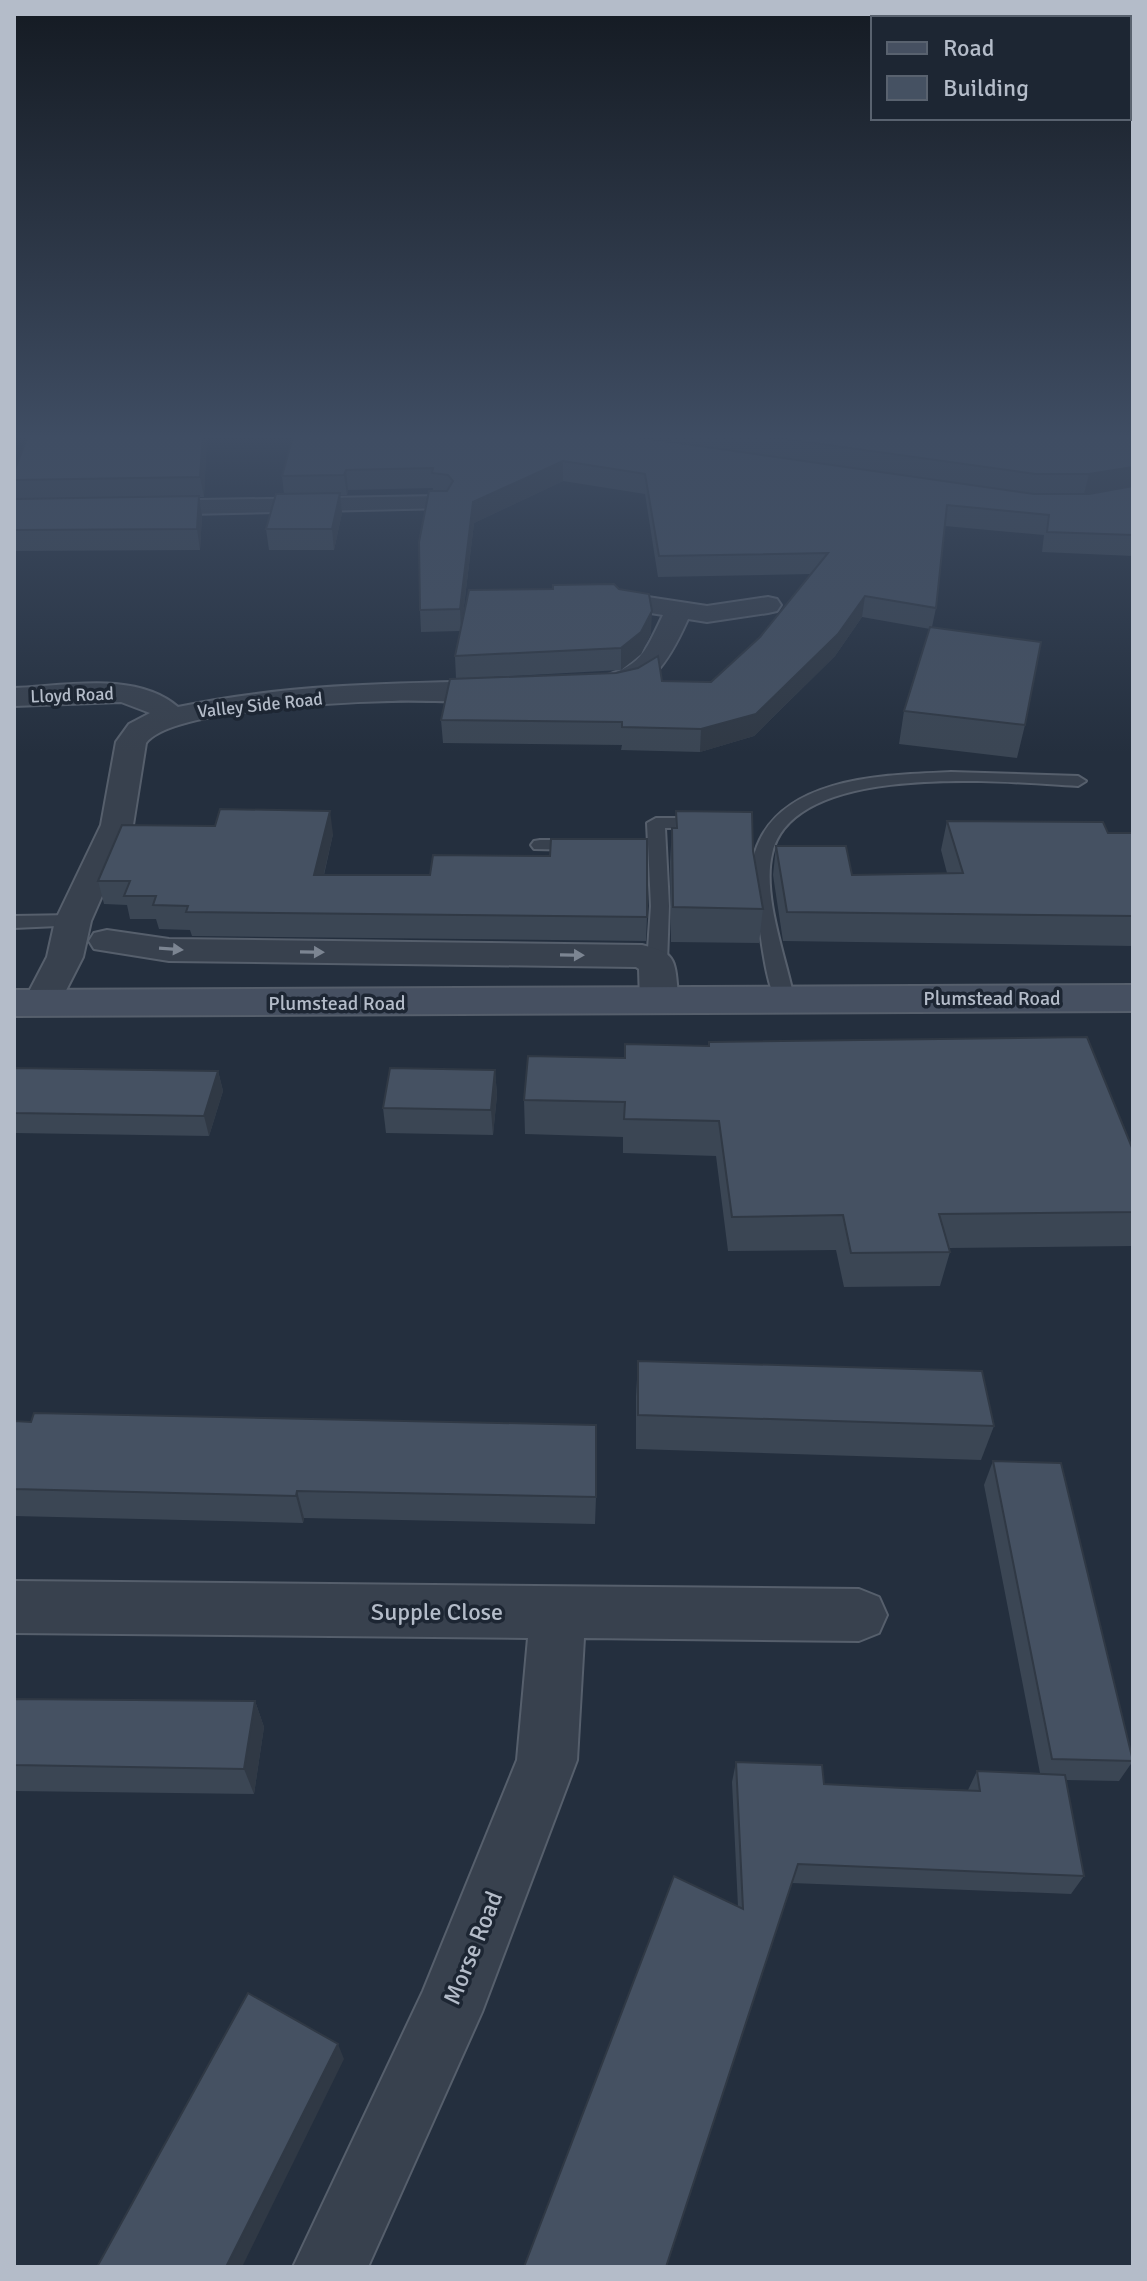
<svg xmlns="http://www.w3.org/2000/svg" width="1147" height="2281" font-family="Signika,sans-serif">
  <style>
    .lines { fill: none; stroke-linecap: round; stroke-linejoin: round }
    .lane-casing { stroke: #565f6c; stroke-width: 4 }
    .street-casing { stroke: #565f6c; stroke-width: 4 }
    .secondary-casing { stroke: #565f6c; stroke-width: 4 }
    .lane { fill: #38414e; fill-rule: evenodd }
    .street { fill: #38414e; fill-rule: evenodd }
    .secondary { fill: #465061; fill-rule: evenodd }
    .wall { fill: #3b4654 }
    .shaded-wall { fill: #303945 }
    .building { fill: #455162; stroke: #303945; stroke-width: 2 }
    .oneway { fill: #7c8592 }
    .labels { text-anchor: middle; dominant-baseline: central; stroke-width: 7; stroke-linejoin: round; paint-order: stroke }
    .far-street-label { font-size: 18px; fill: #b4bcc9; stroke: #1d2633 }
    .street-label { font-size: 20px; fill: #b4bcc9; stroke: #1d2633 }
    .near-street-label { font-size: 24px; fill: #b4bcc9; stroke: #1d2633 }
  </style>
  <rect width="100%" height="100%" fill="#242f3e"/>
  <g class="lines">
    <g class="lane-casing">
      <g id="lane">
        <path d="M951 772 1078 776 1086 781 1078 786C1006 782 793 760 772 854 762 895 786 958 794 998L791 1002H777C766 984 762 942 758 919 754 899 748 872 755 852 779 776 885 775 951 772Z"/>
        <path d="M656 818H703L712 823 703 828H665L669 906 667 963 657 969 647 963 651 906 647 823Z"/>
        <path d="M540 840H580L589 845 580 850 534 849 531 845 534 841Z"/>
        <path d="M73 915 80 917 82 921 80 925 14 928V916Z"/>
      </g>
    </g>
    <g class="street-casing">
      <g id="street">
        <path d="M440 496 448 498 452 503 448 508 143 515 135 513 131 508 135 503 143 501Z"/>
        <path d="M628 594 707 606 768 597 777 599 781 605 777 611 768 613 707 622 688 619C671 657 647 703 597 690L593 684 597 678C641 667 644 654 663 615L619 608 615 602 619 596Z"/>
        <path d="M505 681 515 684 520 690 515 696C477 706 432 699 392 701 346 702 171 709 146 743L133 825 91 921 83 957 55 1012 42 1015 29 1012 23 1003 47 957 55 921 101 825 116 742 129 724 150 713 121 702 14 706V688C65 686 136 671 178 707 285 684 396 683 505 681Z"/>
        <path d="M107 930 169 939 642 945C670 952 675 955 677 984 678 995 678 1001 672 1010L659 1013 646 1010 640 1001 639 969 636 967 169 961 94 949 89 941 94 933Z"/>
        <path d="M14 1581 859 1589 879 1597 887 1615 879 1633 859 1641 584 1638 577 1760 482 2012 368 2267H293L423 1991 517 1760 528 1638 14 1633Z"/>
      </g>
    </g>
    <g class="secondary-casing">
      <path id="secondary" d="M1133 985V1011L14 1016V990Z"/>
    </g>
    <use href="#lane" class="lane"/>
    <use href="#street" class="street"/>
    <use href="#secondary" class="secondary"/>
  </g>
  <g class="wall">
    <path d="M14 433H221L207 434 204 497H199L202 516 200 550 14 551V499H16L14 492V472L29 434Z"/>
    <path d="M512 433H1133V556L1042 552 1044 535 945 526 936 608 932 627 1025 725 1017 758 899 744 904 711 930 629 862 617 835 656 754 736 700 752 621 750 622 745 443 743 441 720 662 681 711 682 760 637 811 574 658 577 645 494 563 481 474 523 462 623 651 633 641 654 621 670 456 679 455 656 460 631 421 632 420 610 433 488 348 490 347 495H340L342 513 334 550H269L266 529 284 494 282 476 510 435Z"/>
    <path d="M676 811 763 909 759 943 671 942 670 862 672 828H675Z"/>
    <path d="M947 821 1108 833H1133V946L783 941 773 875 776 846 852 875 947 873 941 850Z"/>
    <path d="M333 834 324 875 647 917 646 941 192 936 190 930 159 929 156 919H130L127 905 104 904 98 881Z"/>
    <path d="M709 1042 1133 1150V1246L949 1248 950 1252 940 1286 844 1287 836 1250 728 1251 716 1156 623 1153V1137L525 1134 524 1100 625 1058 708 1046Z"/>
    <path d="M14 1068 218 1071 223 1091 209 1136 14 1133Z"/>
    <path d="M495 1070 497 1095 493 1135 386 1133 383 1108Z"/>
    <path d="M638 1361 994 1426 981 1460 636 1449V1396Z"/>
    <path d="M14 1421 596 1497 595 1524 304 1518 303 1523 14 1516Z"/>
    <path d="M993 1461 1133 1761 1119 1781 1066 1780 1084 1876 1071 1894 792 1883 666 2267 738 1907 732 1782 736 1762 824 1784 968 1790 977 1771 1040 1773 984 1485Z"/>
    <path d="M14 1699 255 1701 264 1727 254 1794 14 1791Z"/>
  </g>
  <g class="shaded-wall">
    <path d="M203 433 207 434 204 497 200 477Z"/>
    <path d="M563 461V481L474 523 461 631 460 609 473 502Z"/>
    <path d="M1133 467V486L1084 494 1089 474Z"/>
    <path d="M346 470 348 490 347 495 344 475Z"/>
    <path d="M340 493 342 513 334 550 332 529Z"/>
    <path d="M199 496 202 516 200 550 197 529Z"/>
    <path d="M865 596 862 617 835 656 754 736 700 752 701 729Z"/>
    <path d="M652 611 651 633 641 654 621 670V648Z"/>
    <path d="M330 811 333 834 318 899 314 875Z"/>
    <path d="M495 1070 497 1095 493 1135 491 1110Z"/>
    <path d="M218 1071 223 1091 209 1136 204 1116Z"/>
    <path d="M297 1491 304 1518 303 1523 296 1496Z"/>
    <path d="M255 1701 264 1727 254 1794 244 1769Z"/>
    <path d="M338 2044 344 2059 242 2267H226Z"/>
  </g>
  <g class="building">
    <path d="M29 433H203L200 477 14 480V472Z"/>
    <path d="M294 433H508L510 435 512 433H608L1034 494H1089L1133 486V535L1047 532 1049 515 947 505 936 608 865 596 838 634 756 714 701 729 622 727V722L441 720 450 679 616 673 638 668 658 656 662 681 711 682 760 637 828 553 659 556 645 474 563 461 473 502 460 609 420 610 419 542 429 491H447L453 481 448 475 432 473 433 468 346 470 344 475 282 476Z"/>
    <path d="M743 433H1133V467L1089 474H1035Z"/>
    <path d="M340 493 332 529H266L276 494Z"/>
    <path d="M199 496 197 529 14 530V499Z"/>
    <path d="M614 584 619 589 649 594 652 611 641 632 621 648 455 656 469 590 553 589V585Z"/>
    <path d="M930 627 1041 642 1025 725 904 711Z"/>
    <path d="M220 809 330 811 314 875H430L433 855 550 856 551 839H647V917L186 912 188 906 153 905 156 896H124L130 881H98L122 825 215 826Z"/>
    <path d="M676 811 752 812 753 851 763 909 673 907 672 828H677Z"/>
    <path d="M947 821 1103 822 1108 833H1133V916L787 912 776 846H846L852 875 963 873Z"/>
    <path d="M1087 1037 1133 1150V1212L939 1214 950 1252 851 1253 843 1215 732 1217 719 1121 624 1119 625 1102 524 1100 528 1056 625 1058V1044L709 1046V1042Z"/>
    <path d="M14 1068 218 1071 204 1116 14 1113Z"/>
    <path d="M390 1068 495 1070 491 1110 383 1108Z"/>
    <path d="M638 1361 982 1371 994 1426 638 1415Z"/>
    <path d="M34 1413 596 1425V1497L297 1491 296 1496 14 1489V1421L31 1422Z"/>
    <path d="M993 1461 1061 1463 1133 1761 1052 1759Z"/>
    <path d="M14 1699 255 1701 244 1769 14 1765Z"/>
    <path d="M736 1762 822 1765 824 1784 903 1788 980 1791 977 1771 1065 1775 1084 1876 798 1864 666 2267H524L674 1876 743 1909Z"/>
    <path d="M248 1993 338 2044 226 2267H97Z"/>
  </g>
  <defs><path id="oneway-solid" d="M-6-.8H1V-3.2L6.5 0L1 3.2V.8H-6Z" transform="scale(2)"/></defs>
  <g class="oneway">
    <use href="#oneway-solid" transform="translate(171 949) rotate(4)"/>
    <use href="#oneway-solid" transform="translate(312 952) rotate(1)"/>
    <use href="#oneway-solid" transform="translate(572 955) rotate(1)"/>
  </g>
  <linearGradient id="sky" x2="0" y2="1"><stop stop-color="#141a22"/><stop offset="0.58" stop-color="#3f4d63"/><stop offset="1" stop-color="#3f4d63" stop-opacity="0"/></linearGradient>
  <rect width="1147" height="753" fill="url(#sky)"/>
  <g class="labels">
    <g class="far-street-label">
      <text transform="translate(72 695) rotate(-2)">Lloyd Road</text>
      <text transform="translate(260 705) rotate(-6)">Valley Side Road</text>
    </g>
    <g class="street-label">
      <text x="992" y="998">Plumstead Road</text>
      <text x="337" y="1003">Plumstead Road</text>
    </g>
    <g class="near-street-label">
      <text x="437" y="1612">Supple Close</text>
      <text transform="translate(473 1948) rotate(-68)">Morse Road</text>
    </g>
  </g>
  <rect width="1147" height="2281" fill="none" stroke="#b4bcc9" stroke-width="32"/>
  <rect x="871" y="16" width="260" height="104" fill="#1d2633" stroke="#59626f" stroke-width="2"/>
  <rect x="887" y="42" width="40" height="12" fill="#465061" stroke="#59626f" stroke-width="2"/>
  <text x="943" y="56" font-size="24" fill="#b4bcc9">Road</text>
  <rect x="887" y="76" width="40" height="24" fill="#455162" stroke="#59626f" stroke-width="2"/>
  <text x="943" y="96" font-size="24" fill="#b4bcc9">Building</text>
</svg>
